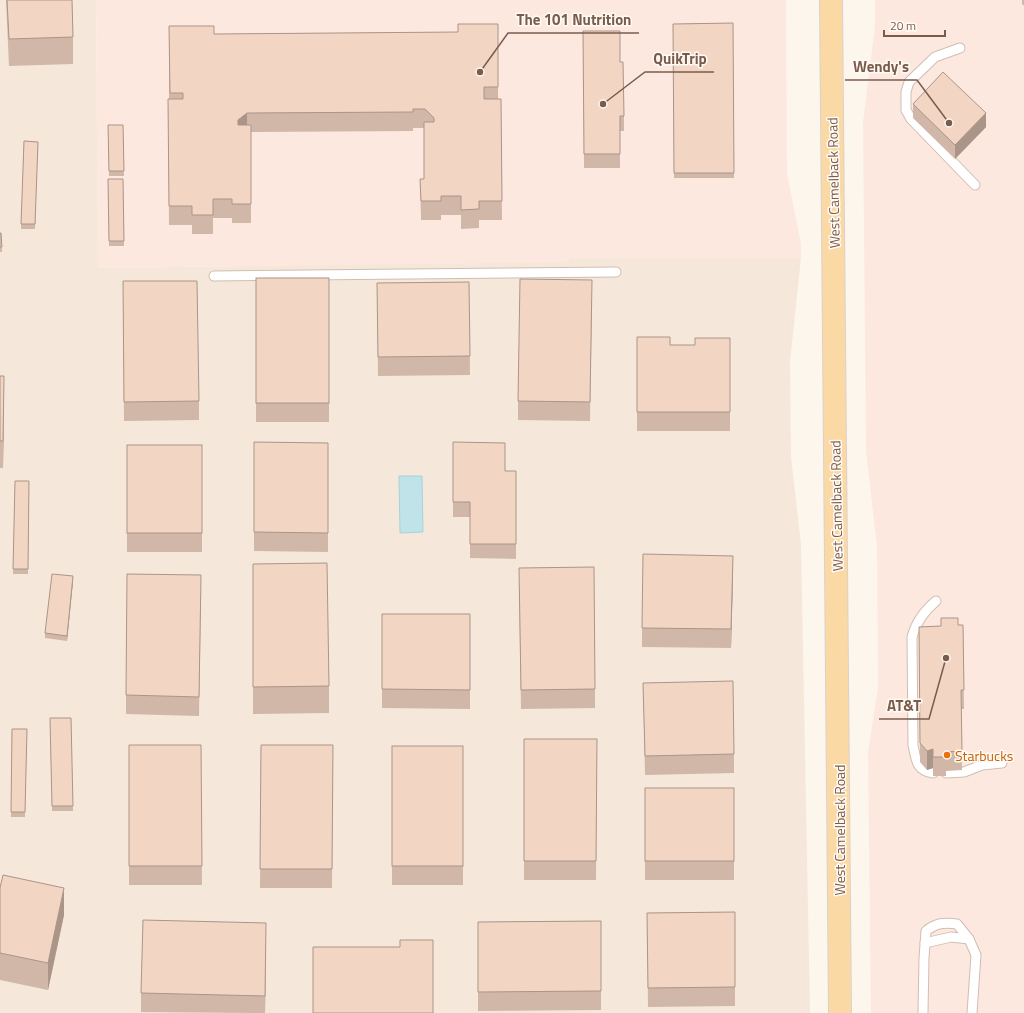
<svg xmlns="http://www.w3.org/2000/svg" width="1024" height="1013" font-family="'Titillium Web',sans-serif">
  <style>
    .residential { fill: #f5e8da }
    .commercial { fill: #fde8e0 }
    .water { fill: #bfe3e8; stroke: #a5d3da }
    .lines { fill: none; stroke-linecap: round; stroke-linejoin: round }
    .lane-casing { stroke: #d1beb0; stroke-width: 11 }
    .primary-casing { stroke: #dad1cd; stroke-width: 24 }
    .lane { stroke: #fff; stroke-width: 9 }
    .primary { stroke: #fbd9a5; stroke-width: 22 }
    .wall { fill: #d1b7a8 }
    .shaded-wall { fill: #aa9588 }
    .building { fill: #f3d5c3; stroke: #aa9588 }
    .food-dot { fill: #e8710a; stroke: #fffaf3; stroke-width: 1.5 }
    .labels { text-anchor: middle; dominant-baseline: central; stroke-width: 3; stroke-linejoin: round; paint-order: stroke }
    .street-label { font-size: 14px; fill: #7a5c4d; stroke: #fffaf3 }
    .food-label { font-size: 14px; fill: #c56008; stroke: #fffaf3; text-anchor: start }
    .leader { fill: none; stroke: #7a5c4d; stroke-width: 1.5 }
    .callout-dot { fill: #7a5c4d; stroke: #fffaf3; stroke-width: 1.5 }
    .callout-label { font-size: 15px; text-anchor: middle; font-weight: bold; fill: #7a5c4d; stroke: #fffaf3; stroke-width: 3; stroke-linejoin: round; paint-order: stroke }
  </style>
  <rect width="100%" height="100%" fill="#fdf6ec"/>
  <path class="residential" d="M0 0H96L98 268 569 261V258H801L790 362 791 457 801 544 810 1013H0Z"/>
  <g class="commercial">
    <path d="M96 0H786L787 174 801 244V258H569V262L98 268Z"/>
    <path d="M875 0H1024V1013H871L868 753 878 687 877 547 866 451 863 122 875 26Z"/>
  </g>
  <path class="water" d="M399 476H422L423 532 400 533Z"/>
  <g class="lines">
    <g class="lane-casing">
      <g id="lane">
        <path d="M960 48 935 57 909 82 906 92V110L911 119 975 185"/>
        <path d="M214 276 616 272"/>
        <path d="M933 773C916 771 916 759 913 745L912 637C916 622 924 611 936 601"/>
        <path d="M946 773 964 772 982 765 1002 763"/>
        <path d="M925 943 951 937 969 939"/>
        <path d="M923 1013 924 958 926 931C936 923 944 922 957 924L969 939 976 955 972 1013"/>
      </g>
    </g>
    <g class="primary-casing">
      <path id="primary" d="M831 0 840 1013"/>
    </g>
    <use href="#lane" class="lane"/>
    <use href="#primary" class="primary"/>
  </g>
  <g class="wall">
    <path d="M6 0H72L73 37V64L9 66Z"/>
    <path d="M1022 0H1024V6L1022 4Z"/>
    <path d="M733 23 734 178H674L673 24Z"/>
    <path d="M498 24V99H501L502 220H479V228L461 229V215H441V220H421L420 179H424V128H413V131L251 132V223H232V218H213V234H192V225H169L168 99H169V26L214 34 458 32Z"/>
    <path d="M583 31 620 62 624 116V131H620V168H584Z"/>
    <path d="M913 104 986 127 955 159 913 118Z"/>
    <path d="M108 125H123L124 176H109Z"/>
    <path d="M24 141 38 142 35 229H21Z"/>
    <path d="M108 179H123L124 246H109Z"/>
    <path d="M0 233H1L2 252H0Z"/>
    <rect x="256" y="278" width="73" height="144"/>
    <path d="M123 281 199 401V420L124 421Z"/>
    <path d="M469 282 470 375 378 376 377 283Z"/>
    <path d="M592 299 590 421 518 420V401Z"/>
    <path d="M637 337 670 345H695L730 338V431H637Z"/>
    <path d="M0 376 4 403 3 468H0Z"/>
    <path d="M254 442 328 443V552L254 551Z"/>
    <path d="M453 442 505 471H516V559L470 558V517H453Z"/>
    <rect x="127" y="445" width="75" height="107"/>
    <path d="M15 481H29L28 574H13Z"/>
    <path d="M253 564 329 686V713L253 714Z"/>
    <path d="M733 575 731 648 642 647V628Z"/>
    <path d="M73 581 67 641 45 638V633Z"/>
    <path d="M519 587 595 689V708L521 709Z"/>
    <path d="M201 594 199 716 126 714V695Z"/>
    <path d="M382 614H470V709L382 708Z"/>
    <path d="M963 625 964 709H961L962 770 946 771V776H933V768L927 770 920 762 919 627Z"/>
    <path d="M643 683 734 754V773L645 775Z"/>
    <path d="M50 718H71L73 811H52Z"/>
    <path d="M12 729H27L25 817H11Z"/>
    <path d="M524 739H597L596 880H524Z"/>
    <path d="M129 745H201L202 885H129Z"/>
    <path d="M261 745H333L332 888H260Z"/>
    <rect x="392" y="746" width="71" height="139"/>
    <rect x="645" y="788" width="89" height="92"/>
    <path d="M0 888 64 915 48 990 0 980Z"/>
    <path d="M735 912V1006L648 1007 647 913Z"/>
    <path d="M601 921V1010L478 1011V922Z"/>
    <path d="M266 942 265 1013 141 1012V993Z"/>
  </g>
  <g class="shaded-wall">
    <path d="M247 113V132L238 139V120Z"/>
    <path d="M986 113V127L955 159V145Z"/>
    <path d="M4 376V403L3 468V441Z"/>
    <path d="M733 556V575L731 648V629Z"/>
    <path d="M73 576V581L67 641V636Z"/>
    <path d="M933 749V768L927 770V751Z"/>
    <path d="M64 888V915L48 990V963Z"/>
    <path d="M266 923V942L265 1013V996Z"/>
  </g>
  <g class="building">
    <path d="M7 0H72L73 37 9 39Z"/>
    <path d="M733 23 734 173H674L673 24Z"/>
    <path d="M458 24H498V87H484V99H501L502 201H479V209L461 210V196H441V201H421L420 179H424V122H434V118L425 109H413V112L247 113 238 120V125H251V204H232V199H213V215H192V206H169L168 99H183V93H170L169 26H214V34L458 32Z"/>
    <path d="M583 31H620V62H623L624 116H620V154H584Z"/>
    <path d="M943 72 986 113 955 145 913 104Z"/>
    <path d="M108 125H123L124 171H109Z"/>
    <path d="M24 141 38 142 35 224H21Z"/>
    <path d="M108 179H123L124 241H109Z"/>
    <path d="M0 233H1L2 247H0Z"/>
    <rect x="256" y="278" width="73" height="125"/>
    <path d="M520 279 592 280 590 402 518 401Z"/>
    <path d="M123 281H197L199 401 124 402Z"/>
    <path d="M469 282 470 356 378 357 377 283Z"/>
    <path d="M637 337H670V345H695V338H730V412H637Z"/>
    <path d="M0 376H4L3 441H0Z"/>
    <path d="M254 442 328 443V533L254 532Z"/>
    <path d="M453 442 505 443V471H516V544H470V502H453Z"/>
    <rect x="127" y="445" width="75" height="88"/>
    <path d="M15 481H29L28 569H13Z"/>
    <path d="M643 554 733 556 731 629 642 628Z"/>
    <path d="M327 563 329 686 253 687V564Z"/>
    <path d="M594 567 595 689 521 690 519 568Z"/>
    <path d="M52 574 73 576 67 636 45 633Z"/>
    <path d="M127 574 201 575 199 697 126 695Z"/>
    <path d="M382 614H470V690L382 689Z"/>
    <path d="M941 618H958V625H963L964 690H961L962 751 946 752V757H933V749L927 751 920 743 919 627 941 626Z"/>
    <path d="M733 681 734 754 645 756 643 683Z"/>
    <path d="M50 718H71L73 806H52Z"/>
    <path d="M12 729H27L25 812H11Z"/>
    <path d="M524 739H597L596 861H524Z"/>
    <path d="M129 745H201L202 866H129Z"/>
    <path d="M261 745H333L332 869H260Z"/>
    <rect x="392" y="746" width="71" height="120"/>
    <rect x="645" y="788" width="89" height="73"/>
    <path d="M3 875 64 888 48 963 0 953V888Z"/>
    <path d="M735 912V987L648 988 647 913Z"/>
    <path d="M143 920 266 923 265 996 141 993Z"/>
    <path d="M601 921V991L478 992V922Z"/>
    <path d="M400 940H433V1013H313V947H400Z"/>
  </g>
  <circle class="food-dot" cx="947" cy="755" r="4"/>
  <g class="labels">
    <g class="street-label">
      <text transform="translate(833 183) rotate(-91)">West Camelback Road</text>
      <text transform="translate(836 506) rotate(-91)">West Camelback Road</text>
      <text transform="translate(839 830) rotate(-90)">West Camelback Road</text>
    </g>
    <g class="food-label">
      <text x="955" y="755">Starbucks</text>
    </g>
  </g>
  <path class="leader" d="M480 72L508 33H639M603 104L645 72H714M949 123L917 80H845M946 658L929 719H879"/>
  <g class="callout-dot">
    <circle cx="480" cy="72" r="4"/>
    <circle cx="603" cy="104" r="4"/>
    <circle cx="949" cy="123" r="4"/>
    <circle cx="946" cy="658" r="4"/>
  </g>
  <g class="callout-label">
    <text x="574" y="25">The 101 Nutrition</text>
    <text x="680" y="64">QuikTrip</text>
    <text x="881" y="72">Wendy's</text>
    <text x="904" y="711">AT&amp;T</text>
  </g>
  <path d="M884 30v6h61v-6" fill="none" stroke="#7a5c4d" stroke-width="2"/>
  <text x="890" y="30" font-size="12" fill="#7a5c4d" stroke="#fffaf3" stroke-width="3" paint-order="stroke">20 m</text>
</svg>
